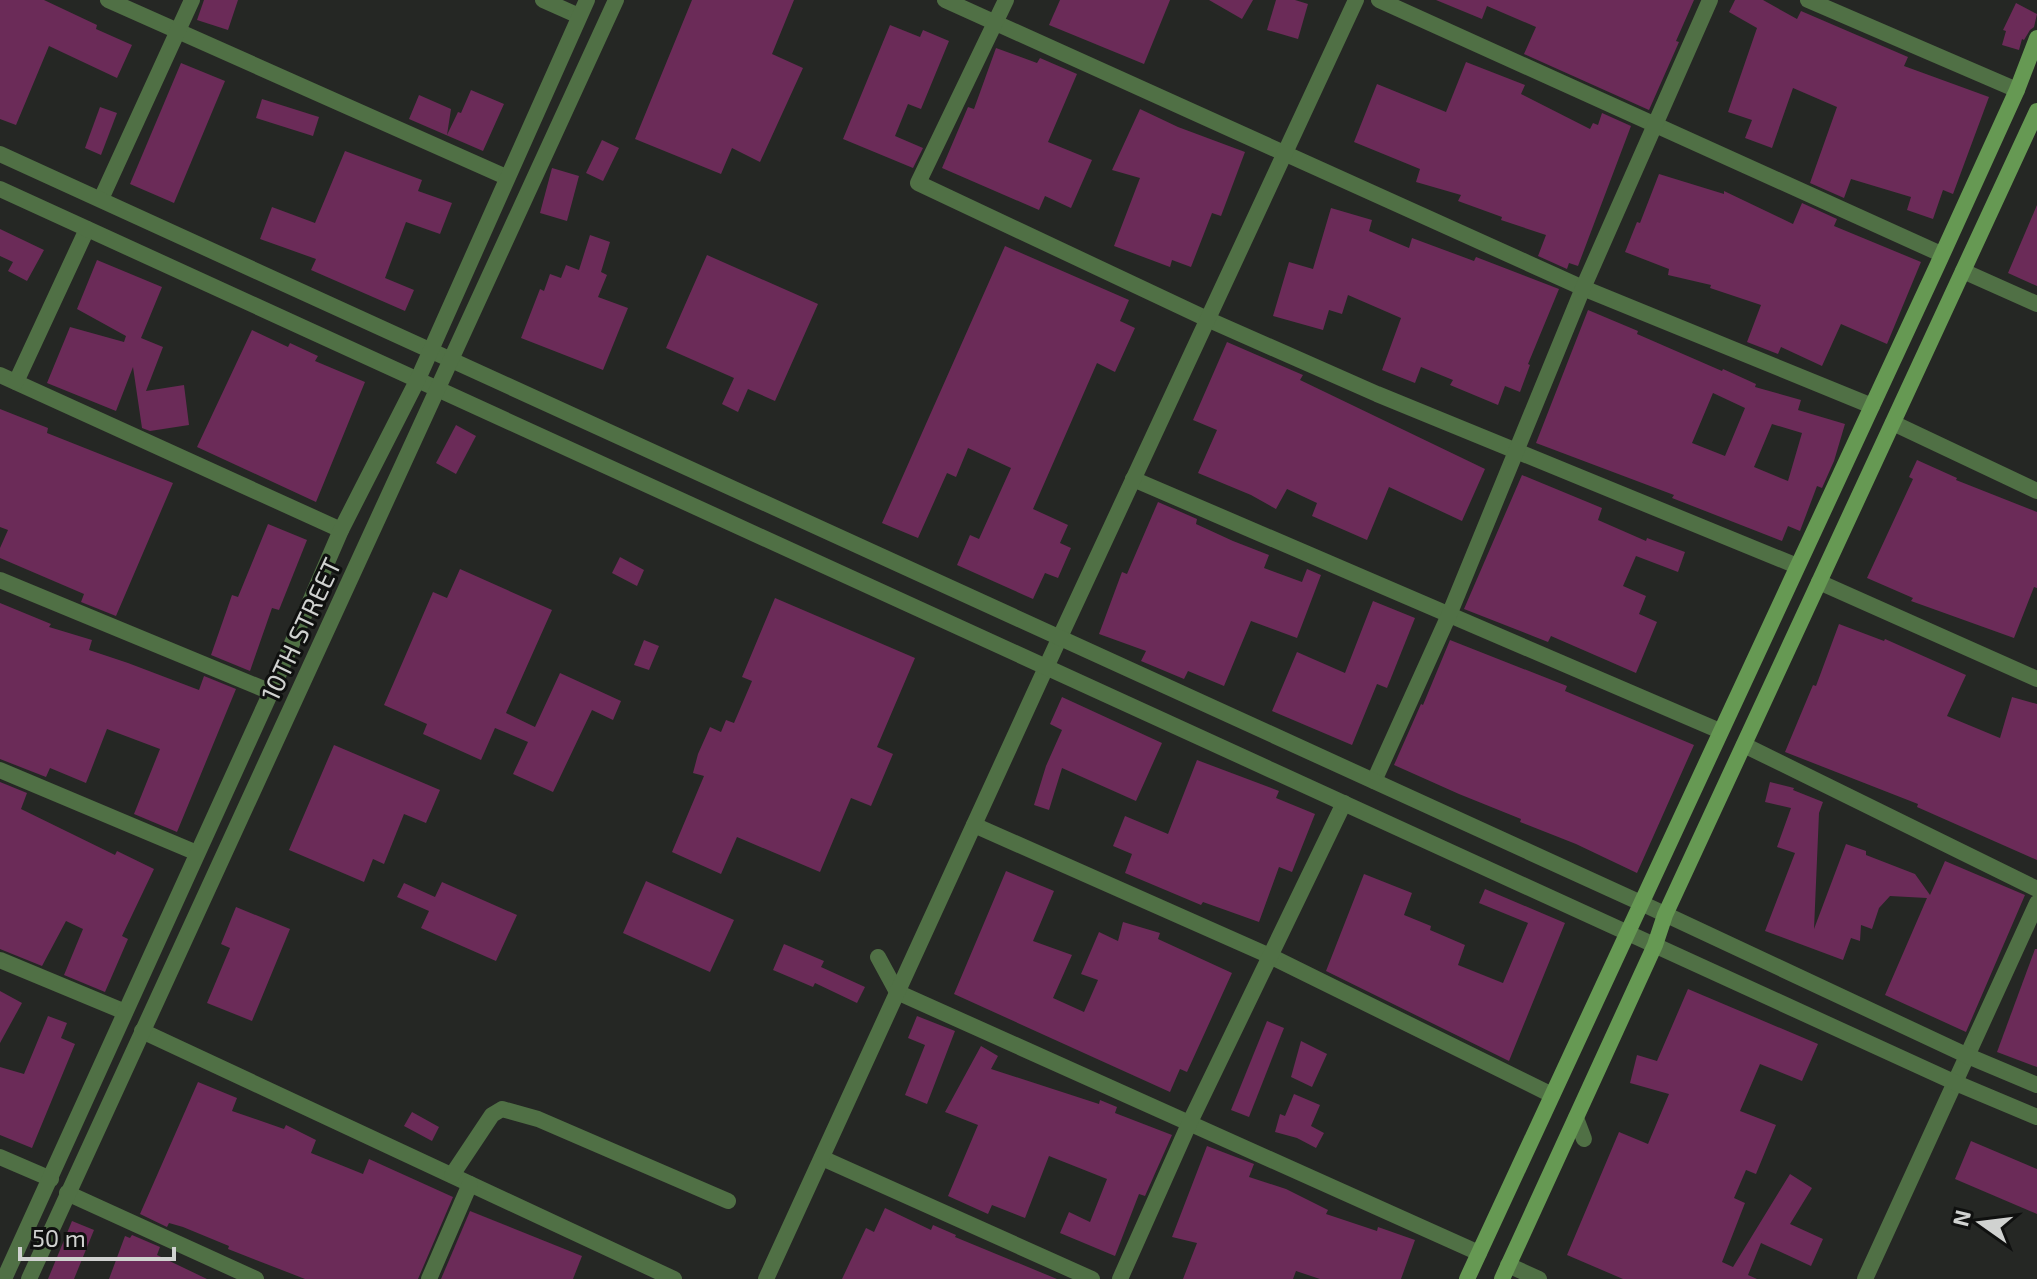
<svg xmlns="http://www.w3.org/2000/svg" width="2037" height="1279" font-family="'Exo 2',sans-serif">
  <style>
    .building { fill: #6b2b58; fill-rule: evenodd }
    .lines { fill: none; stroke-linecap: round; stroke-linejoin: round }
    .minor { stroke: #507045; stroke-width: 16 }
    .tertiary { stroke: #507045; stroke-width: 16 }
    .secondary { stroke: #669953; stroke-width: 16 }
    .labels { text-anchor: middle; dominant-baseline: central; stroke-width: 6; stroke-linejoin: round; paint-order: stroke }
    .street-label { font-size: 26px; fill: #d0d2d0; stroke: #0f100f }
  </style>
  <rect width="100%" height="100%" fill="#252724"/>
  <g class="building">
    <path d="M0 0H44L97 25 96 29 132 45 117 78 49 46 16 125 0 119Z"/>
    <path d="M204 0H238L228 30 197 20Z"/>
    <path d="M692 0H794L772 54 803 68 760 162 732 148 721 174 635 139Z"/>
    <path d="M1060 0H1170L1144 64 1049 25Z"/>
    <path d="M1209 0H1253L1242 19Z"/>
    <path d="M1276 0H1295L1308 4 1298 39 1267 30Z"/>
    <path d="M1436 0H1694L1676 41 1679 42 1649 110 1524 54 1536 27 1487 6 1482 19Z"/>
    <path d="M1735 0H1763L1797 19 1801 11 1908 57 1904 66 1989 97 1953 194 1943 190 1933 219 1907 210 1911 197 1851 179 1844 198 1810 183 1837 107 1793 88 1772 148 1745 138 1752 120 1728 112 1757 28 1729 12Z"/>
    <path d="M2016 3 2037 14 2034 27 2030 30 2024 40 2022 39 2019 50 2002 45 2006 31 2003 30Z"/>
    <path d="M890 25 920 37 923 30 949 41 921 109 908 104 895 136 923 148 913 168 843 139Z"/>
    <path d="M996 48 1037 63 1040 58 1077 74 1048 142 1092 160 1071 208 1045 196 1039 210 942 168 968 107 974 109Z"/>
    <path d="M1466 62 1525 85 1521 94 1590 129 1593 123 1598 125 1602 113 1631 126 1578 266 1569 263 1567 269 1538 256 1546 235 1501 220 1502 217 1458 201 1461 195 1416 182 1420 169 1354 142 1377 84 1446 112Z"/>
    <path d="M181 63 225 81 174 203 130 184Z"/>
    <path d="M471 90 504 104 483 151 409 119 419 95 451 109 447 135 458 112 461 113Z"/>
    <path d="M262 99 319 117 313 136 256 118Z"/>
    <path d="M100 107 117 113 101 155 85 148Z"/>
    <path d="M1140 109 1178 127 1245 152 1221 216 1212 213 1191 267 1172 260 1170 267 1114 246 1140 178 1112 170Z"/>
    <path d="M602 140 619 148 603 181 586 173Z"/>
    <path d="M345 151 422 180 418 191 452 203 440 234 406 222 385 278 414 290 405 311 311 270 316 259 260 239 272 207 315 223Z"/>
    <path d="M552 168 579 176 567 221 540 213Z"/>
    <path d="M1659 174 1724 194V191L1793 224 1802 203 1837 219 1834 226 1921 262 1887 344 1841 324 1822 366 1781 347 1778 354 1747 342 1761 305 1710 288 1711 285 1668 275 1669 269 1625 252 1637 222 1640 223Z"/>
    <path d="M2037 205V286L2008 273Z"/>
    <path d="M1331 208 1372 220 1369 231 1409 248 1412 238 1474 261 1476 257 1559 289 1528 364 1530 365 1520 392 1505 386 1498 405 1450 385 1453 380 1421 367 1415 383 1382 370 1401 318 1348 295 1342 314 1329 310 1323 330 1273 316 1289 262 1313 269Z"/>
    <path d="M0 229 44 250 27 281 8 271 13 262 0 256Z"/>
    <path d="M590 235 610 242 601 272 607 275 598 297 628 308 603 370 521 338 540 289 544 291 550 274 561 278 566 265 579 270Z"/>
    <path d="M1005 246 1129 300 1120 321 1135 328 1115 372 1097 363 1033 509 1068 525 1060 543 1071 548 1058 578 1045 573 1033 599 957 565 970 535 979 539 1011 468 968 448 956 477 947 473 918 538 882 523Z"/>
    <path d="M707 255 818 304 775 401 748 389 738 412 722 404 734 378 666 348Z"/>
    <path d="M97 260 162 287 141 338 163 347 146 391 184 385 189 425 150 431 142 428 133 367 116 411 47 383 70 327 124 342 126 336 77 309Z"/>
    <path d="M1588 310 1638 331 1637 334 1722 371 1723 369 1756 384 1755 387 1801 400 1798 410 1845 424 1834 461 1822 488 1817 486 1800 531 1788 526 1782 541 1672 498 1674 495 1536 443ZM1713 393 1745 408 1725 456 1692 443ZM1772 424 1802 433 1788 481 1754 467Z"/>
    <path d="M252 330 288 347 290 343 318 356 315 361 365 382 316 502 197 447Z"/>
    <path d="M1227 342 1303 375 1300 380 1485 469 1462 521 1389 487 1367 540 1312 516 1317 503 1287 489 1276 509 1251 495 1198 473 1217 430 1193 420Z"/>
    <path d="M0 409 48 428 47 433 173 483 116 616 81 602 84 594 0 558V548L8 530 0 527Z"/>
    <path d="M456 425 476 436 456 474 436 463Z"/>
    <path d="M1917 460 1957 478 1956 480 2037 512V588L2034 587 2014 638 1911 601 1913 598 1867 578 1913 479 1909 477Z"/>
    <path d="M1522 475 1602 508 1598 520 1646 541 1647 538 1685 552 1678 572 1636 556 1623 586 1646 596 1639 614 1657 622 1636 673 1551 636 1548 642 1464 609Z"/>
    <path d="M1158 502 1197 519 1196 524 1233 541 1269 555 1264 568 1302 582 1307 569 1321 575 1297 638 1251 621 1224 686 1188 671 1184 679 1141 661 1146 651 1099 634 1122 572 1127 574Z"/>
    <path d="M268 524 307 540 279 610 272 608 250 671 211 655 232 595 238 597Z"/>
    <path d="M620 557 644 570 637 586 612 573Z"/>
    <path d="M460 569 552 610 506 713 535 727 560 673 621 701 613 720 592 710 553 792 513 774 528 742 495 728 481 760 423 734 427 724 384 705 433 592 447 598Z"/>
    <path d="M775 598 915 658 877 747 893 754 871 806 851 798 820 872 737 837 721 874 672 852 704 776 693 773 698 754 710 727 721 732 726 720 734 723 752 681 742 677Z"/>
    <path d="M1373 601 1415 618 1387 688 1377 684 1352 745 1272 711 1297 652 1345 673Z"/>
    <path d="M0 603 51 624 49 627 92 640 89 650 128 663 199 690 204 676 236 689 177 832 134 814 160 749 107 729 86 783 50 768 46 777 0 759Z"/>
    <path d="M1839 624 1884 641 1885 639 1966 675 1947 716 2000 738 2012 697 2037 704V860L1917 807 1918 804 1785 752 1813 685 1816 686Z"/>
    <path d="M644 640 659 646 649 670 634 665Z"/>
    <path d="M1450 640 1567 686 1565 691 1694 745 1637 873 1576 844 1520 822 1521 819 1459 794 1394 765 1421 704 1423 705Z"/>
    <path d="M1062 697 1162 743 1136 801 1062 768 1049 810 1034 805 1046 766 1062 730 1050 724Z"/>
    <path d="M334 745 440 790 426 823 404 814 384 864 373 859 364 882 289 850Z"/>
    <path d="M1197 760 1279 791 1276 798 1315 814 1292 872 1279 867 1259 922 1203 902 1201 905 1125 873 1132 854 1113 846 1125 816 1168 834Z"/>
    <path d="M0 782 27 793 21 809 115 855 117 851 154 869 122 936 128 939 105 992 64 975 83 929 66 921 42 966 0 949Z"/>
    <path d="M1770 782 1794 788 1793 790 1823 802 1819 813 1814 929 1846 844 1866 851V855L1915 874 1930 895 1945 861 2025 895 1966 1032 1885 995 1927 898 1890 896 1879 908 1872 929 1861 925 1860 941 1851 938 1843 960 1765 931 1795 853 1777 847 1791 808 1765 802Z"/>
    <path d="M1006 871 1054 891 1033 941 1072 955 1053 998 1084 1012 1098 980 1081 974 1099 932 1118 941 1123 922 1160 933 1158 939 1232 973 1187 1072 1180 1069 1170 1092 954 994Z"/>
    <path d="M1364 874 1412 893 1404 915 1431 926 1430 930 1465 945 1458 965 1503 983 1528 923 1479 903 1485 889 1565 923 1509 1061 1326 971Z"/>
    <path d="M646 881 734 920 710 972 623 933Z"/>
    <path d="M442 882 517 915 496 961 421 928 429 911 397 897 404 883 435 897Z"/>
    <path d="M236 907 290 929 252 1021 207 1003 230 948 221 944Z"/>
    <path d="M784 944 824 961 821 967 865 987 857 1003 815 983 813 987 773 970Z"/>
    <path d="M2035 949H2037V1067L1997 1052Z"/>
    <path d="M1688 989 1818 1044 1802 1081 1760 1064 1740 1111 1776 1125 1756 1174 1746 1170 1734 1198 1745 1203 1722 1262 1733 1267 1790 1174 1812 1188 1790 1224 1823 1239 1811 1266 1761 1243 1748 1275 1757 1279H1623L1567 1255 1619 1132 1648 1144 1669 1094 1630 1083 1637 1055 1657 1061Z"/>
    <path d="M0 991 22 1003 0 1043Z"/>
    <path d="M48 1016 67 1023 61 1038 75 1044 32 1148 0 1135V1067L24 1074Z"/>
    <path d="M917 1016 955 1031 927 1104 905 1095 925 1045 908 1038Z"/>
    <path d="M1267 1021 1284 1028 1249 1117 1231 1110Z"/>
    <path d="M1301 1041 1327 1054 1312 1087 1291 1077Z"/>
    <path d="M981 1046 998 1056 991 1069 1099 1104 1100 1100 1117 1107 1115 1113 1172 1135 1145 1196 1139 1194 1115 1256 1060 1233 1069 1212 1090 1222 1107 1179 1049 1156 1025 1218 992 1205 988 1214 948 1196 978 1125 945 1112Z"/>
    <path d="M198 1082 237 1098 232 1111 284 1129 286 1125 316 1140 311 1153 363 1174 369 1159 453 1197 418 1279H305L228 1249 229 1246 183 1227 169 1223 167 1227 140 1214Z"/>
    <path d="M1294 1094 1320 1105 1311 1126 1324 1133 1316 1148 1297 1138 1275 1132 1280 1114 1285 1116Z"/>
    <path d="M412 1112 439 1127 432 1141 404 1126Z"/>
    <path d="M1971 1141 2037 1169V1214L1955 1179Z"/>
    <path d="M1207 1146 1254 1164 1249 1177 1286 1189 1328 1210 1326 1214 1377 1231 1378 1227 1415 1240 1401 1279H1320L1296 1271 1293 1279H1183L1197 1243 1172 1237Z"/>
    <path d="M885 1208 931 1230 933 1225 956 1235 955 1237 1057 1279H842L866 1228 874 1232Z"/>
    <path d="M470 1211 582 1256 573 1279H441Z"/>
    <path d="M72 1221 94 1230 74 1279H48Z"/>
    <path d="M132 1235 160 1247 157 1255 207 1279H109L125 1236 130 1238Z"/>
  </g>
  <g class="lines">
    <g class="minor">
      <path d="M108 0 506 177"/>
      <path d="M543 0 579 16"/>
      <path d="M945 0 1583 288 1872 406"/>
      <path d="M1006 0 918 183 1207 319 1377 394 1797 566"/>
      <path d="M1379 0 1941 254"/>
      <path d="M1808 0 2017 90"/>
      <path d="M101 199 192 0"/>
      <path d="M1963 271 2037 304"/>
      <path d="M0 375 341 530"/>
      <path d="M16 382 87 229"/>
      <path d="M1893 423 2037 491"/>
      <path d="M1133 479 1720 731"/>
      <path d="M0 580 271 692"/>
      <path d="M1819 582 2037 679"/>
      <path d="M1744 745 2037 889"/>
      <path d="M0 770 197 853"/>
      <path d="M1374 781 1449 615 1583 288 1710 0"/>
      <path d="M974 825 1270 956 1552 1095"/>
      <path d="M878 957 897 992 1479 1253"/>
      <path d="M0 960 125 1012"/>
      <path d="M142 1031 674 1279"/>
      <path d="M1576 1118 1584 1139"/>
      <path d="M0 1157 51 1179"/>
      <path d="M822 1158 1092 1279"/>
      <path d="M452 1175 492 1115 502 1109 538 1119 728 1201"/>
      <path d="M67 1193 256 1279"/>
      <path d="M1508 1265 1539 1279"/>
      <path d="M429 1279 470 1184"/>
      <path d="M766 1279 1060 637 1356 0"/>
      <path d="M1120 1279 1189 1124 1344 803"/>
      <path d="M1865 1279 2037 903"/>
    </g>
    <g class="tertiary">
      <path d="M0 154 1641 903 1968 1056 2037 1085"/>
      <path d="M0 189 1956 1083 2037 1117"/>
      <path d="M4 1279 271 692 341 530 418 379 587 0"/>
      <path d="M29 1279 616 0"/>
    </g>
    <g class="secondary">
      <path d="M1467 1279 1937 266 2017 90 2037 38"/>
      <path d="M1502 1279 1655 945 1665 915 2037 111"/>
    </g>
  </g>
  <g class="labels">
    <g class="street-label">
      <text transform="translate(300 629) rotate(-65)">10TH STREET</text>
    </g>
  </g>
  <g transform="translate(1981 1223) rotate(284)" stroke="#0f100f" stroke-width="6" paint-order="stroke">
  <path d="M0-6L14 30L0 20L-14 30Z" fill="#d0d2d0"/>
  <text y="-12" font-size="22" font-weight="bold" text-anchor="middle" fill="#d0d2d0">N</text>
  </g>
  <path d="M20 1247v12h154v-12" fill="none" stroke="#d0d2d0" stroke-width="4"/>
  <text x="32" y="1247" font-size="24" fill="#d0d2d0" stroke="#0f100f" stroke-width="6" paint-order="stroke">50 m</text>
</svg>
